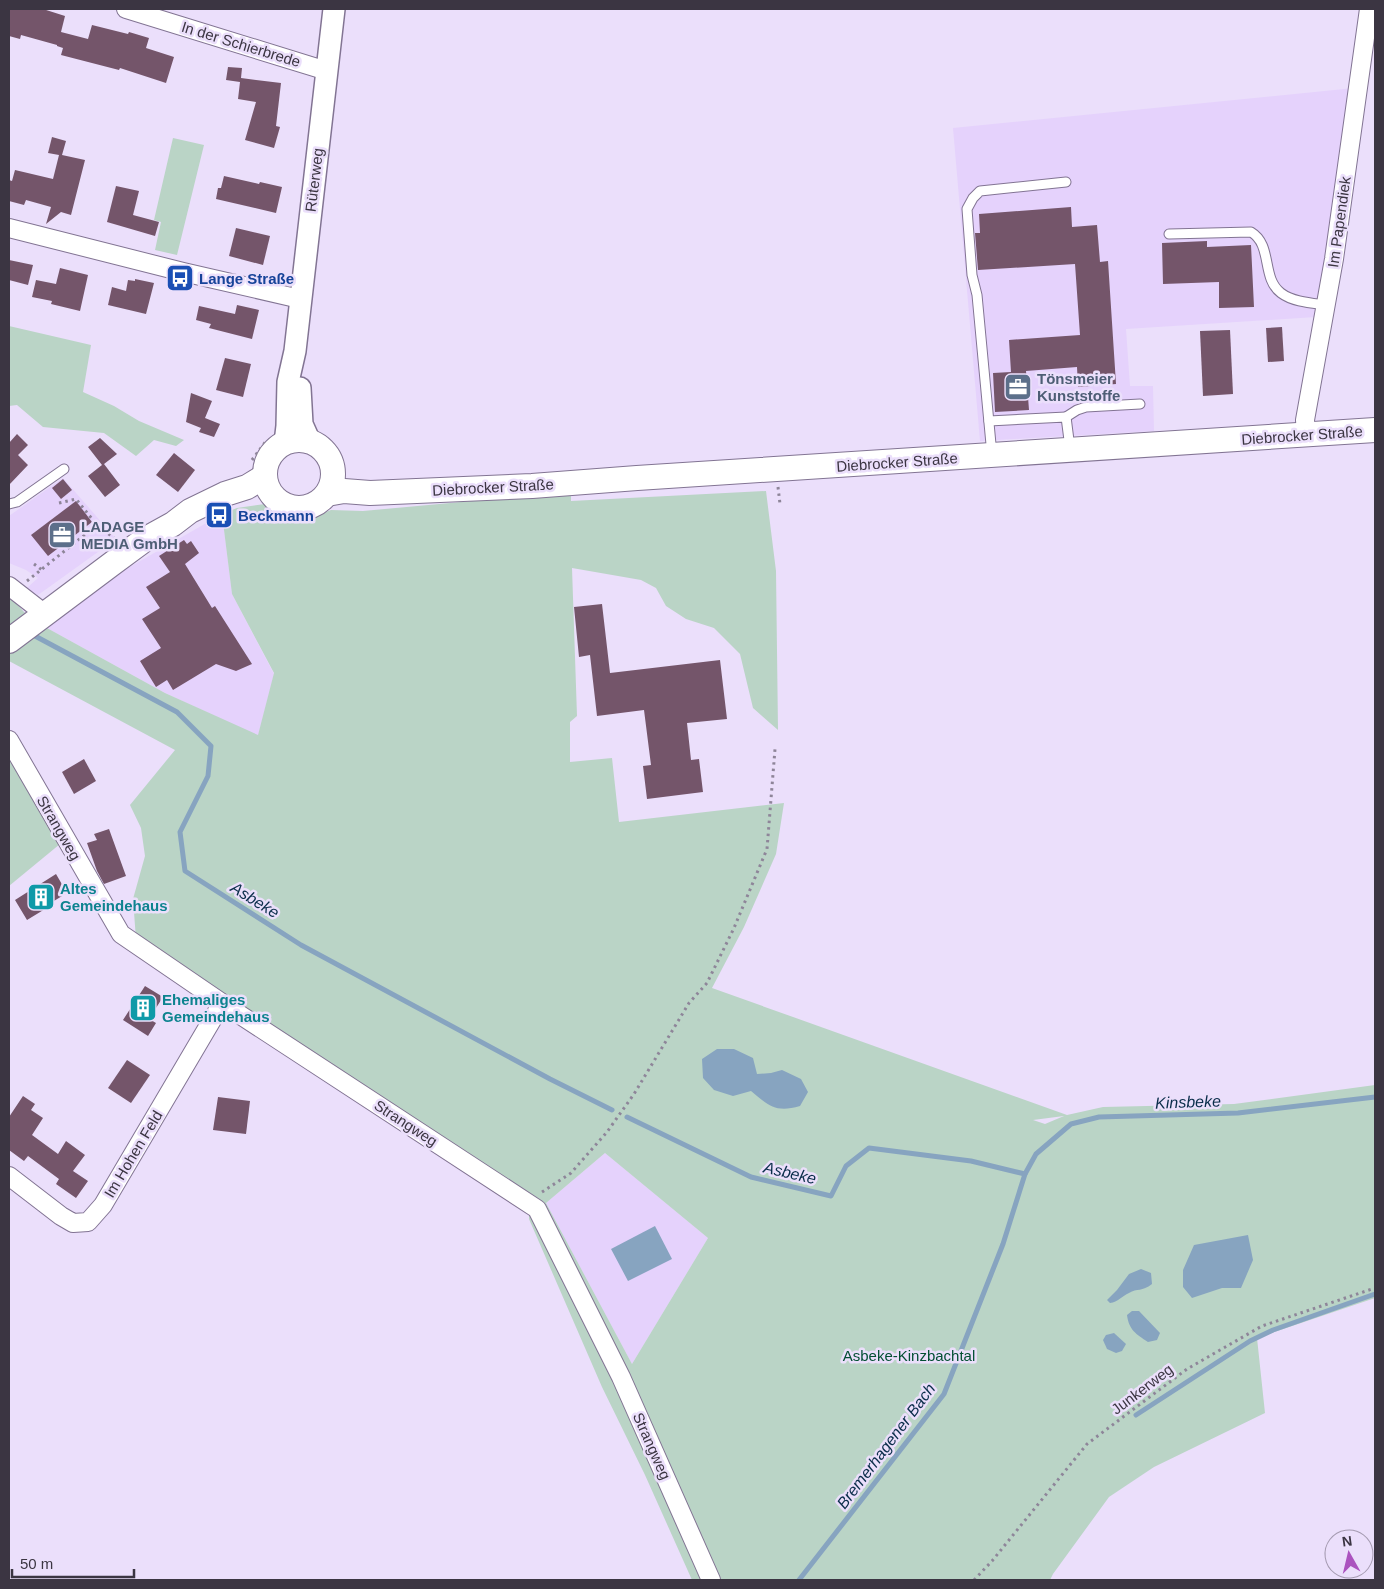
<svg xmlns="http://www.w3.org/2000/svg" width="1384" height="1589" font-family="Arial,sans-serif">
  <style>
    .built { fill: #e5d2fc }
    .green { fill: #bad4c6; fill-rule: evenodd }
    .water { fill: #87a4c0 }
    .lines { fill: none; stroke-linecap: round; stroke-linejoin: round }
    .stream { stroke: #87a4c0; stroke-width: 5 }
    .building { fill: #74556a }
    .service-casing { stroke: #827493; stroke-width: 11 }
    .minor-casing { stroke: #827493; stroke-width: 20 }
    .tertiary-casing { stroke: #827493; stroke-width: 24 }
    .secondary-casing { stroke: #827493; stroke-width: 26 }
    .path { stroke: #8e8599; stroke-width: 3; stroke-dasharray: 2.5 4; stroke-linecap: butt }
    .service { stroke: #fff; stroke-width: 9 }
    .minor { stroke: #fff; stroke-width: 18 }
    .tertiary { stroke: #fff; stroke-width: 21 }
    .secondary { stroke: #fff; stroke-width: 24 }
    .labels { text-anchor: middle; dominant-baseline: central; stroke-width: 5; stroke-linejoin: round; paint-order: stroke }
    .street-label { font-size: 15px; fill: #3b3542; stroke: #ebdffb }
    .transit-label { font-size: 15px; font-weight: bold; fill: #164399; stroke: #ebdffb; text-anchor: start }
    .service-label { font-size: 15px; font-weight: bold; fill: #4e5e75; stroke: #ebdffb; text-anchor: start }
    .culture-label { font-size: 15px; font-weight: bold; fill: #0d838f; stroke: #ebdffb; text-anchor: start }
    .park-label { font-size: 15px; fill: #034f33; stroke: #ebdffb }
    .water-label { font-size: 16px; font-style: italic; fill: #0a2d4a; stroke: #ebdffb }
  </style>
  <rect width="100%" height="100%" fill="#ebdffb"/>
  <g class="built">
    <path d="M1354 88 1316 317 1126 329 1130 386H1153L1154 431 980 441 953 128Z"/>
    <path d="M63 478 116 539 38 595 27 588 38 578 26 570 9 563V516Z"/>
    <path d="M222 514 232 594 274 674 258 736 165 693 47 628 128 568Z"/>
    <path d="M605 1153 708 1238 632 1364 546 1203Z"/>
  </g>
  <g class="green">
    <path d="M173 138 204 145 177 255 155 250 161 222 154 220Z"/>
    <path d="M9 326 91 345 83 392 114 406 139 421 184 440 176 446 154 440 136 456 104 433 43 427 17 405 9 406Z"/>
    <path d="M766 491 776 571 778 730 753 708 740 654 714 628 686 619 666 606 656 588 641 580 572 568 577 716 570 722V762L612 758 619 822 784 803 776 854 744 927 712 988 1067 1115 1103 1107 1234 1104 1375 1085V1298L1257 1338 1265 1413 1154 1467 1109 1497 1053 1574 1050 1580H692L645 1475 602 1387 529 1219V1208L136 939 133 899 145 856 141 828 130 805 175 750 9 661V595L24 612 47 628 165 693 258 735 274 673 232 594 222 514 237 508 265 504 288 517 315 516 331 510 363 511 571 492V501ZM1064 1116 1045 1124 1033 1120ZM605 1153 708 1238 632 1364 546 1203Z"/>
    <path d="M9 755 60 844 9 886Z"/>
  </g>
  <g class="water">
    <path d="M717 1049H734L753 1058 757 1074 771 1073 782 1070 801 1079 808 1092 800 1106C776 1113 769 1106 751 1091L733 1096 714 1090 703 1078 702 1059Z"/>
    <path d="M655 1226 672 1259 628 1281 611 1249Z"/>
    <path d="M1248 1235 1253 1260 1241 1288H1222L1192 1298 1183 1287V1270L1194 1245Z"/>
    <path d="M1141 1269 1151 1273 1152 1284C1142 1292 1137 1288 1129 1293 1122 1296 1118 1302 1110 1303L1107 1300 1117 1290 1129 1274Z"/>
    <path d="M1132 1311H1139L1160 1333 1157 1340 1148 1342C1136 1334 1129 1330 1127 1315Z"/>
    <path d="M1114 1333 1126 1344 1122 1351 1116 1353 1107 1349 1103 1340 1106 1335Z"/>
  </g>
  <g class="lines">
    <g class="stream">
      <path d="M35 636 177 712 211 746 208 776 180 832 185 871 301 945 550 1079 612 1110"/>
      <path d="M627 1117 751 1177 831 1196 846 1166 869 1148 971 1161 1025 1174"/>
      <path d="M1136 1415 1250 1341 1273 1330 1375 1294"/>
      <path d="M799 1580 944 1394 1003 1244 1025 1174 1036 1154 1071 1124 1099 1117 1238 1113 1375 1097"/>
    </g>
  </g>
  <g class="building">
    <path d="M9 9H43L65 16 61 32 88 39 92 25 128 34 129 32 149 38 146 48 174 57 166 83 120 68 119 70 61 55 63 48 57 46V45L21 35 20 39 9 36Z"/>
    <path d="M228 67 242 68 241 78 281 83 276 126 280 127 274 148 245 140 256 102 238 99 240 82 226 80Z"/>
    <path d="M52 137 66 141 62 155 85 160 71 215 61 212 46 224 51 207 26 200 24 205 9 201V180L12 181 15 170 53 179 59 155 48 153Z"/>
    <path d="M224 176 259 184 260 182 282 187 276 213 216 199 218 188H221Z"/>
    <path d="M116 186 139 191 133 215 159 222 155 236 107 222Z"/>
    <path d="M1071 207 1072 227 1097 225 1100 262 1108 261 1116 384 1078 387 1077 367 1026 371 1029 410 995 412 993 373 1011 372 1009 340 1080 335 1075 264 978 270 975 233H980L979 214Z"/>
    <path d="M236 228 270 236 263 265 229 256Z"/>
    <path d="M1207 241V247L1251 245 1254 307 1219 308V282L1163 284 1162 243Z"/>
    <path d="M9 260 33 265 28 285 9 280Z"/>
    <path d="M60 268 88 275 80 311 51 304 52 301 32 297 36 280 56 284Z"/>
    <path d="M135 279 154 283 146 314 108 305 112 287 126 291 128 280 135 281Z"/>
    <path d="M237 305 259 310 252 339 209 328 211 324 196 320 199 306 235 314Z"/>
    <path d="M1282 327 1284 361 1268 362 1266 328Z"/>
    <path d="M1230 330 1233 394 1203 396 1200 331Z"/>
    <path d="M225 358 251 364 243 397 216 390Z"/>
    <path d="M191 393 212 401 205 418 220 424 214 437 199 432 201 428 186 422Z"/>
    <path d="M17 434 28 445 18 455 28 465 9 485V443Z"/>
    <path d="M100 438 117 454 104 464 120 485 105 497 88 476 102 465 88 447Z"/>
    <path d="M174 453 195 470 178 492 156 475Z"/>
    <path d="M63 479 72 490 61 499 52 488Z"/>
    <path d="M76 501 92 522 48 556 31 535Z"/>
    <path d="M184 540 187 544 191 541 199 553 185 564 212 608 215 606 252 664 236 671 216 664 173 690 167 680 156 687 140 661 161 648 142 619 160 608 146 587 170 572 159 556Z"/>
    <path d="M602 604 610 673 720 660 727 719 687 723 691 760 699 759 703 792 647 799 643 766 651 765 644 710 597 716 590 655 579 657 574 607Z"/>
    <path d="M84 759 96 781 74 794 62 772Z"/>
    <path d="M109 829 126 876 104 884 97 871 87 843 97 840 94 834Z"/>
    <path d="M56 874 67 893 49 904 50 906 27 920 15 900Z"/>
    <path d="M145 986 163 997 149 1019 156 1023 148 1036 123 1020Z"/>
    <path d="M127 1060 150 1075 131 1103 108 1088Z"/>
    <path d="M23 1096 35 1104 31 1110 43 1118 32 1135 58 1154 66 1141 85 1155 73 1171 88 1181 76 1198 56 1184 59 1179 28 1156 24 1161 9 1150V1117Z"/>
    <path d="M218 1097 250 1101 246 1134 213 1130Z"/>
  </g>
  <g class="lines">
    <g class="service-casing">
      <g id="service">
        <path d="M1169 234 1251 232C1273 245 1261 278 1281 293 1293 302 1311 303 1326 305"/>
        <path d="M1066 417 1077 410 1086 407 1140 404"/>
        <path d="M989 421 1066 417 1070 448"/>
        <path d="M992 455 977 295 972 275 967 209 973 198 980 191 1066 182"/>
        <path d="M9 504 17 502 64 469"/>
      </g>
    </g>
    <g class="minor-casing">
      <g id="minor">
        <path d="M126 9 327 71"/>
        <path d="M9 228 183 272 300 299"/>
        <path d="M1306 435 1305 420 1334 259 1369 9"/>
        <path d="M9 586 45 614"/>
        <path d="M9 740 121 934 222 1003 537 1209 621 1377 711 1580"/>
        <path d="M9 1176 61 1216 73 1223 88 1222 103 1205 222 1003"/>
      </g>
    </g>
    <g class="tertiary-casing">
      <g id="tertiary">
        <path d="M300 388 302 424 310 442"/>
        <path d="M285 443 287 426 288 382 295 351 334 9"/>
      </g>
    </g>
    <g class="secondary-casing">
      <g id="secondary">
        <circle cx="299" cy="474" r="34"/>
        <path d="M327 494 344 491 370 493 532 486 637 478 1375 430"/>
        <path d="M9 641 113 563 144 540 173 524 190 511 225 494 247 487 265 476"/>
      </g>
    </g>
    <g class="path">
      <path d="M252 460 266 441"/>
      <path d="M778 487 780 504"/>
      <path d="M59 503 76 499 97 525"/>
      <path d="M34 564 42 570"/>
      <path d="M27 581 97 525 114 538"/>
      <path d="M542 1192 571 1173 607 1132 634 1094 689 1003 707 983 734 928 767 849 775 749"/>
      <path d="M974 1580 992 1561 1087 1444 1187 1369 1262 1326 1375 1288"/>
    </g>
    <use href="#service" class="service"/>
    <use href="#minor" class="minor"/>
    <use href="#tertiary" class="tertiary"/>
    <use href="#secondary" class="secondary"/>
  </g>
  <defs>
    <g id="bus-square" transform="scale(1.4375)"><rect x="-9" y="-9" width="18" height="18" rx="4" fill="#1a4fb4" stroke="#ebdffb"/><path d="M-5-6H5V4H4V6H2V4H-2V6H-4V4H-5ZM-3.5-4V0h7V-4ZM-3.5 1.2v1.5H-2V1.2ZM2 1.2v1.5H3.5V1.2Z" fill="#fff"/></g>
    <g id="office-square" transform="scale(1.4375)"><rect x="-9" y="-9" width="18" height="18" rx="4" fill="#5c6f8a" stroke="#ebdffb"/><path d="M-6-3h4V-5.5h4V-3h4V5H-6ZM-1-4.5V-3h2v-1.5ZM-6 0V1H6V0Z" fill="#fff"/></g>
    <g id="building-square" transform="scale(1.4375)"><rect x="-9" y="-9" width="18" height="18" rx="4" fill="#0f9aa8" stroke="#ebdffb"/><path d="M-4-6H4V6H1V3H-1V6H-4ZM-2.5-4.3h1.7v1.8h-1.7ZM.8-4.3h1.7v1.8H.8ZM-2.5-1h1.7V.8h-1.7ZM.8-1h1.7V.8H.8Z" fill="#fff"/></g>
  </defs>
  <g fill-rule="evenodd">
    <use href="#bus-square" x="180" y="278"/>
    <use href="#office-square" x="1018" y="387"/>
    <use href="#bus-square" x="219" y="515"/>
    <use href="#office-square" x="62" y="535"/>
    <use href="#building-square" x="41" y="897"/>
    <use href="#building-square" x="143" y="1008"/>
  </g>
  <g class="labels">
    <g class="street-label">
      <text transform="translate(241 44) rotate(17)">In der Schierbrede</text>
      <text transform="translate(314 180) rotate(-83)">Rüterweg</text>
      <text transform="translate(1339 222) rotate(-82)">Im Papendiek</text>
      <text transform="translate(1302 435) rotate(-4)">Diebrocker Straße</text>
      <text transform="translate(897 462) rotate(-4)">Diebrocker Straße</text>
      <text transform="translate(493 487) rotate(-3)">Diebrocker Straße</text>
      <text transform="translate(59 828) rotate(60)">Strangweg</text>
      <text transform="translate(406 1123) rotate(33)">Strangweg</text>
      <text transform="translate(133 1154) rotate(-59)">Im Hohen Feld</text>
      <text transform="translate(1142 1389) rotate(-37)">Junkerweg</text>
      <text transform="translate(652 1446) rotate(66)">Strangweg</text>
    </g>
    <g class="transit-label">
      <text x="199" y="278">Lange Straße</text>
      <text x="238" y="515">Beckmann</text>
    </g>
    <g class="service-label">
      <text x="1037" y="378">Tönsmeier<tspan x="1037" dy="17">Kunststoffe</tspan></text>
      <text x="81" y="526">LADAGE<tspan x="81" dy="17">MEDIA GmbH</tspan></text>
    </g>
    <g class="culture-label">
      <text x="60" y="888">Altes<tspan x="60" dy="17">Gemeindehaus</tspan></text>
      <text x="162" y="999">Ehemaliges<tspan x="162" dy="17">Gemeindehaus</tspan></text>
    </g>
    <g class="park-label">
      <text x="909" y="1355">Asbeke-Kinzbachtal</text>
    </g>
    <g class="water-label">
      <text transform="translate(255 900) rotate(32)">Asbeke</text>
      <text transform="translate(1188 1102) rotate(-2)">Kinsbeke</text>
      <text transform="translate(790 1173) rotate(13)">Asbeke</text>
      <text transform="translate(886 1446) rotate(-53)">Bremerhagener Bach</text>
    </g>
  </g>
  <rect width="1384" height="1589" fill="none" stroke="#3b3542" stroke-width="20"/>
  <g transform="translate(1349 1554) rotate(352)"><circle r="24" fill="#ebdffb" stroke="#a59bb1"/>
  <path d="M0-4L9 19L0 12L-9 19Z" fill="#ab53bf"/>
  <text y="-8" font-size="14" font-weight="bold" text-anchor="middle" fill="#3b3542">N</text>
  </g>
  <path d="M12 1569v8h122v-8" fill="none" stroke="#3b3542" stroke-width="2.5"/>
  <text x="20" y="1569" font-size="15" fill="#3b3542" stroke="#ebdffb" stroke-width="4" paint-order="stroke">50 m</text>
</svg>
